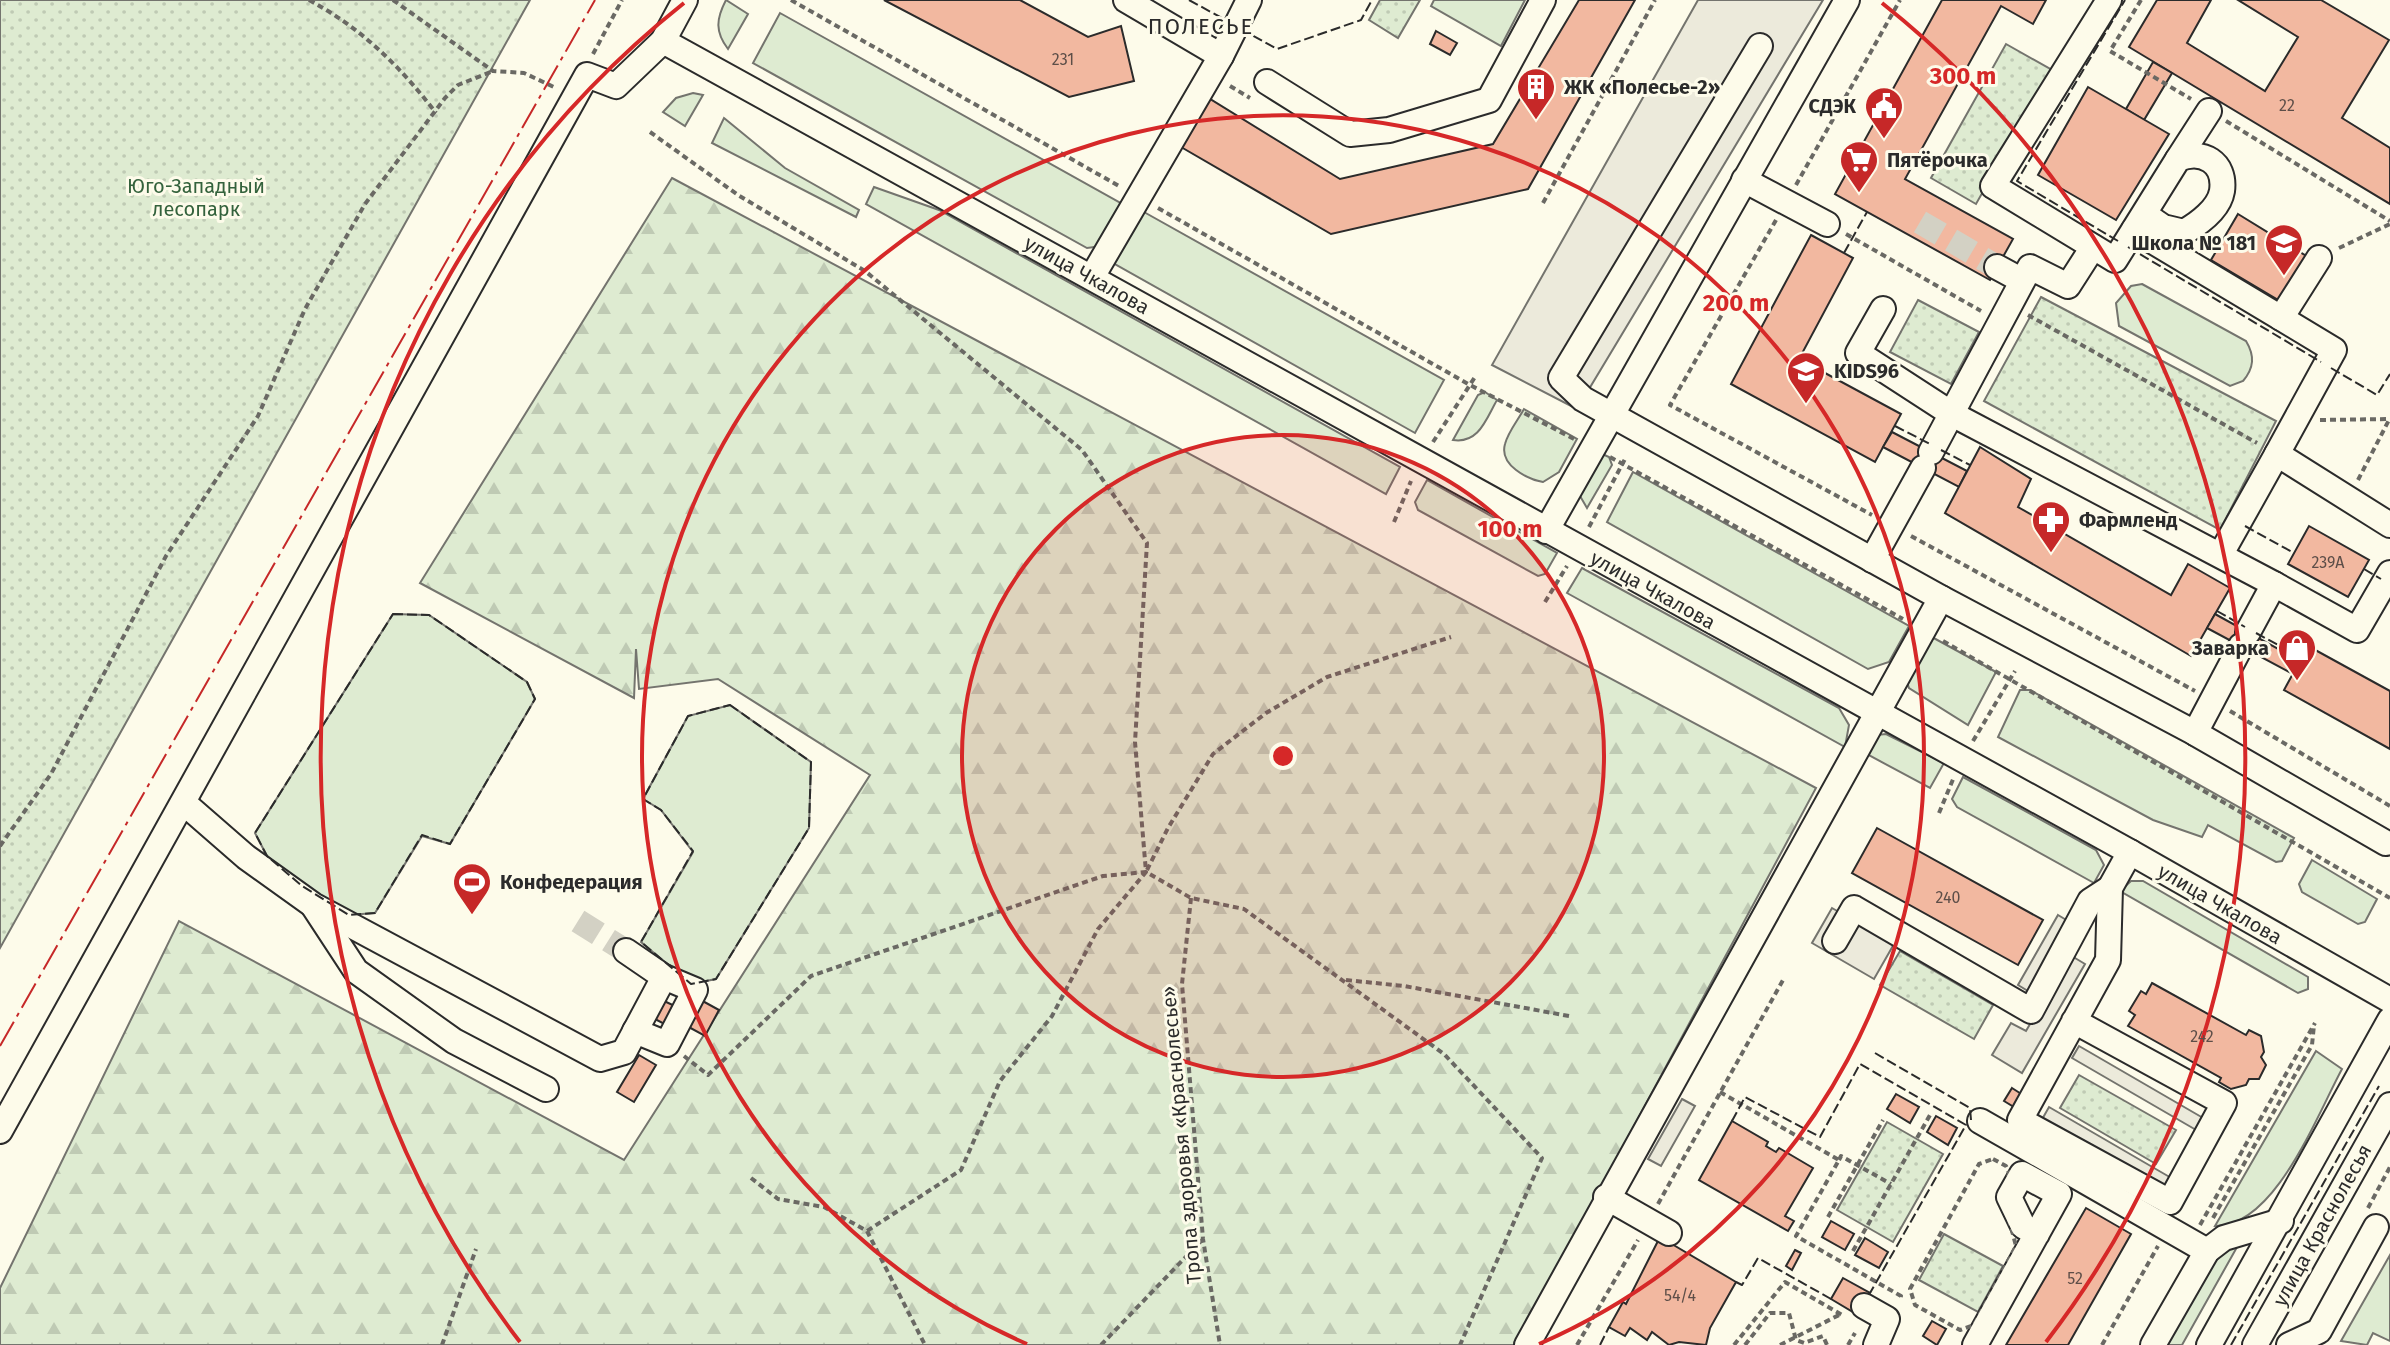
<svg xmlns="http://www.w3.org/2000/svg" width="2390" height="1345" font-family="'Fira Sans',sans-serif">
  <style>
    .green { fill: #deebd1; stroke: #74746e; stroke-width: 2 }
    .forest { fill: url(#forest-firs); stroke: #74746e; stroke-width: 2 }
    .park { fill: url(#park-dots); stroke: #74746e; stroke-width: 2 }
    .parking { fill: #eceadb; stroke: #74746e; stroke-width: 2 }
    .building { fill: #f2b8a0; stroke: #2b2b2b; stroke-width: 2 }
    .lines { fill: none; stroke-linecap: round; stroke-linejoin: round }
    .minor-tunnel { stroke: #d3d1c4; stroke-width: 24; stroke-dasharray: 24 12; stroke-linecap: butt }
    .minor-casing { stroke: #2b2b2b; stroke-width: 28 }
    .path { stroke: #6a6964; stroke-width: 4; stroke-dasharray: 6 4; stroke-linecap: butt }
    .minor { stroke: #fdfbea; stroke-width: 24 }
    .fence { stroke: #2b2b2b; stroke-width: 2; stroke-dasharray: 10 4; stroke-linecap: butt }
    .power { stroke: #c62828; stroke-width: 2; stroke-dasharray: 28 6 4 6; stroke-linecap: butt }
    .ring { fill: none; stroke: #d62828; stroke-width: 4 }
    .labels { text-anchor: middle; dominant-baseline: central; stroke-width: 6; stroke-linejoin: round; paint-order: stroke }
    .number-label { font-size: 16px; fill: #5d4e48 }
    .poi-label { font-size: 20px; font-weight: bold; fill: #2b2b2b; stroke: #fdfbea; text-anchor: start }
    .park-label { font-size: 20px; fill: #34623c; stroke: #fdfbea }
    .street-label { font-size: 20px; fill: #2b2b2b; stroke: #fdfbea }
    .neighbourhood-label { font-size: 22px; letter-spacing: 2px; fill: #2b2b2b; stroke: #fdfbea }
    .centre { fill: #d62828; stroke: #fdfbea; stroke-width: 4 }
    .ring-label { font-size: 24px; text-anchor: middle; font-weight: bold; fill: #d62828; stroke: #fdfbea; stroke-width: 6; stroke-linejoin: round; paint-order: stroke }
  </style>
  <defs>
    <pattern id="forest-firs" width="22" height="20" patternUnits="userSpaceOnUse" patternTransform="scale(2)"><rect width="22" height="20" fill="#deebd1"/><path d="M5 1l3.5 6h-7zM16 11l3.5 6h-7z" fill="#bfcab4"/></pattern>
    <pattern id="park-dots" width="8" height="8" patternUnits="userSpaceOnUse" patternTransform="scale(2)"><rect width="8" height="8" fill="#deebd1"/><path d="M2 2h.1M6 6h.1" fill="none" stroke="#bfcab4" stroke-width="1.8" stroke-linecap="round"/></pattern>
  </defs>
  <rect width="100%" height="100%" fill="#fdfbea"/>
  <g class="green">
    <path d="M726 0 748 14 728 49C715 32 716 19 726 0Z"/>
    <path d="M1434 0H1525L1501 46 1431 6Z"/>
    <path d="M780 13 1124 205 1102 246 1087 248 753 63Z"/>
    <path d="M693 93 703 95 685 126 663 112 676 98Z"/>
    <path d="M724 118 785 168 859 210 856 217 712 143Z"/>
    <path d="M874 187 939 210 1400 467 1386 494 866 204Z"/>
    <path d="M1135 207 1444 380 1415 433 1106 259Z"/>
    <path d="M2142 284 2246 341C2255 356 2254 368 2243 381L2230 386 2119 326 2116 303 2131 286Z"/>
    <path d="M1485 392 1497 400C1486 419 1479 444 1453 440L1478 395Z"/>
    <path d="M1524 409 1577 439 1559 472 1543 482C1527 479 1499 465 1505 444 1508 432 1518 420 1524 409Z"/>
    <path d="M1600 453 1609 457 1612 465 1587 508 1580 496Z"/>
    <path d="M1633 472 1909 626 1889 662 1868 669 1607 522Z"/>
    <path d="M1427 480 1557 553 1545 574 1538 576 1418 510 1415 502Z"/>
    <path d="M1582 568 1839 708 1849 725 1845 747 1567 593Z"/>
    <path d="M393 614 429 615 527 682 535 699 450 844 422 836 375 913 349 915 302 886 267 856 255 833Z"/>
    <path d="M1930 636 1996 672 1968 725 1909 688 1906 679Z"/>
    <path d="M2020 690H2030L2294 838 2282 861 2276 862 2208 825 2202 837 2153 820 1998 737Z"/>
    <path d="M730 705 811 762 809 828 716 979 691 984 641 942 693 852 661 810 643 799 688 716Z"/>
    <path d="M1886 734 1944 763 1930 788 1863 752 1877 735Z"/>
    <path d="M1963 777 2096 850 2104 865 2094 883 1957 807 1952 799Z"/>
    <path d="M2312 860 2377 899 2365 922 2358 924 2302 892 2299 884Z"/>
    <path d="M2131 881H2143L2308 977V989L2298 993 2120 891Z"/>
    <path d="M2316 1051 2342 1069C2317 1115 2275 1227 2215 1226Z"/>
    <path d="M2241 1240 2182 1345H2160L2209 1259Z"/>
    <path d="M2390 1255V1341L2373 1333 2367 1345 2341 1341Z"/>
  </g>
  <path class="forest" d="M672 178 1816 788 1516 1345H0V1288L179 921 624 1160 870 775 718 679 639 689 636 649 634 698 420 583Z"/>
  <g class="park">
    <path d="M0 0H530L0 948Z"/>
    <path d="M1380 0H1420L1398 38 1369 20Z"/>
    <path d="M2006 44 2052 70 1976 204 1931 178Z"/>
    <path d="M2041 297 2276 421 2220 530 1984 401Z"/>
    <path d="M1918 300 1979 332 1951 384 1890 352Z"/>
    <path d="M1900 951 1993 1005 1974 1039 1880 985Z"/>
    <path d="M2079 1075 2176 1130 2156 1164 2060 1108Z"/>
    <path d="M1887 1122 1943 1154 1893 1242 1837 1210Z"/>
    <path d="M1944 1234 2003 1266 1978 1312 1919 1280Z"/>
  </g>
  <g class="parking">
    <path d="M1698 0H1823L1583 399 1573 407 1492 365Z"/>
    <path d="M1832 908 1894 944 1874 979 1812 943Z"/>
    <path d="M2058 915 2073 924 2033 994 2018 985Z"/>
    <path d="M2070 955 2085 964 2022 1073 1992 1055 2011 1023 2026 1031Z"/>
    <path d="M2079 1046 2210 1122 2203 1134 2072 1058Z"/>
    <path d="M1682 1099 1695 1106 1661 1166 1648 1159Z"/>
    <path d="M2049 1107 2173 1179 2164 1195 2040 1123Z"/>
  </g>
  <g class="building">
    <path d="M884 0H1020L1088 37 1121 26 1134 81 1069 97Z"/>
    <path d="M1579 0H1635L1528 189 1331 234 1181 147 1210 99 1340 179 1493 144Z"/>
    <path d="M1942 0H2046L2033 24 2001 6 1905 179 2013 239 1990 280 1835 194Z"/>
    <path d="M2157 0H2211L2187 43 2265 91 2298 37 2238 0H2321L2389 40 2342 118 2390 148V204L2129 47Z"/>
    <path d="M1436 31 1457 43 1450 55 1430 44Z"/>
    <path d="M2153 62 2172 73 2144 120 2126 109Z"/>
    <path d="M2088 87 2169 134 2116 220 2038 175Z"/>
    <path d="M2238 214 2308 257 2280 301 2211 260Z"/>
    <path d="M1811 235 1853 258 1799 359 1901 414 1875 462 1731 384Z"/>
    <path d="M1892 432 1967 471 1959 487 1883 447Z"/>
    <path d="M1980 447 2031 479 2018 507 2171 595 2188 564 2230 588 2191 656 1945 513Z"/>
    <path d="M2309 526 2369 560 2348 597 2288 564Z"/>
    <path d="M2215 614 2300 661 2293 674 2207 628Z"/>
    <path d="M2308 646 2390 691V749L2284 690Z"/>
    <path d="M1877 828 2043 920 2018 965 1852 873Z"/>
    <path d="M2152 983 2246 1035 2249 1030 2261 1036 2264 1052 2261 1057 2266 1065 2259 1079H2249L2246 1085 2231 1089 2219 1082 2221 1078 2128 1026 2135 1015 2129 1011 2141 991 2146 994Z"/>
    <path d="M699 999 719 1010 705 1036 685 1025Z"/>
    <path d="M662 1000 679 1008 670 1027 653 1018Z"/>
    <path d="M639 1055 656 1065 634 1102 617 1092Z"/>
    <path d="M2012 1088 2026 1097 2019 1110 2004 1101Z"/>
    <path d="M1896 1094 1919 1107 1910 1123 1887 1109Z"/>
    <path d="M1936 1116 1957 1128 1948 1145 1927 1132Z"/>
    <path d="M1732 1121 1768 1142 1766 1146 1776 1152 1779 1148 1813 1168 1785 1216 1794 1221 1788 1231 1699 1180Z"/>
    <path d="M2086 1208 2131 1234 2068 1345H2006Z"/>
    <path d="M1831 1221 1854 1234 1845 1250 1822 1237Z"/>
    <path d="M1660 1237 1736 1282 1710 1328 1706 1345 1679 1342 1669 1345 1652 1332 1647 1340 1630 1328 1625 1336 1609 1327 1623 1302 1626 1304Z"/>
    <path d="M1865 1238 1888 1252 1879 1268 1855 1255Z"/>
    <path d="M1795 1250 1801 1253 1792 1270 1786 1266Z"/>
    <path d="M1843 1278 1870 1293 1858 1315 1831 1299Z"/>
    <path d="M1932 1321 1946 1329 1937 1345 1923 1336Z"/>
  </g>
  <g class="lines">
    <g class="minor-tunnel">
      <path d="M1920 222 1997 267"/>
      <path d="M578 921 626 951"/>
    </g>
    <g class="minor-casing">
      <g id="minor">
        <path d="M1126 0 1221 56"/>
        <path d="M2109 0 1993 186 2115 260 2178 159C2202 149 2226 162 2222 191 2219 209 2198 224 2184 232L2163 227 2144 214"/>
        <path d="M663 41 2130 852 2390 1000"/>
        <path d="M1760 46 1561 378 1583 399 1941 598 2195 733 2386 843"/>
        <path d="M1267 82 1350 134 1389 130 1489 100 1543 0"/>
        <path d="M2178 159 2209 111"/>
        <path d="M1744 180 1827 224"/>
        <path d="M2134 230 2281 318 2319 258"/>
        <path d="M1997 267 2021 280"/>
        <path d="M1092 277 1221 56 1249 0"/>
        <path d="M1883 309 1858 353 1952 414 2274 584 2248 632"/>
        <path d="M2281 318 2334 350 2277 454 2390 525"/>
        <path d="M1931 452 2030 267 2068 286 2093 247"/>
        <path d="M1546 531 1847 0"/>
        <path d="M2221 554 2277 454"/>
        <path d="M1872 560 1923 468"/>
        <path d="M2274 584 2357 630 2390 573"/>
        <path d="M2195 733 2241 646"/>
        <path d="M184 803 246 857 313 905 600 1059 624 1052 664 977 626 951"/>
        <path d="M314 907 356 971 454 1041 546 1089"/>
        <path d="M1835 941 1854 908 2031 1011 2090 901 2110 888"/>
        <path d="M2074 1021 2224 1103 2170 1202 2020 1120 2108 960 2110 888 2130 852"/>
        <path d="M635 1031 667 1044 695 990 664 977"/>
        <path d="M1980 1121 2207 1251"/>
        <path d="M0 1131 587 75 616 86 663 41 685 0"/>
        <path d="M1606 1197 1669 1233"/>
        <path d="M1864 1306 1887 1319 1876 1345"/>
        <path d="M1527 1345 1941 598"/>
        <path d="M1975 1345 2059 1194 2022 1174 2009 1197 2023 1226 2037 1234"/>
        <path d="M2153 1345 2207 1251 2224 1238 2281 1221"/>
        <path d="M2209 1345 2390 1020"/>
        <path d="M2255 1345 2390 1105"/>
        <path d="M2289 1345 2319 1331 2376 1227"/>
      </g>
    </g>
    <g class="path">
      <path d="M309 0C361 28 400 66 436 113"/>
      <path d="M393 0 493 71 524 73 556 88"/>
      <path d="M791 0 1119 186"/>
      <path d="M2141 0 2110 51 2191 99"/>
      <path d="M593 54 622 0"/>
      <path d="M1230 86 1250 98"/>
      <path d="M2226 121 2390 221"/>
      <path d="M650 132 738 195 865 271 1082 450 1147 543 1135 742 1146 872 1098 929 1052 1016 1000 1081 961 1170 867 1231"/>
      <path d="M1796 185 1900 0"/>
      <path d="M1543 203 1655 0"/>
      <path d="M1158 208 1470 385 1574 439"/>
      <path d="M1776 220 1670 405 1872 515"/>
      <path d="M1846 234 1981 311"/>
      <path d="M2339 248 2390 224"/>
      <path d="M2028 315 2257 443"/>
      <path d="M2320 420 2390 419"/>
      <path d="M1433 442 1475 377"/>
      <path d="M1610 457 1903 619"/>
      <path d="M2358 480 2390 418"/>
      <path d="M1394 522 1411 481"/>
      <path d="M1589 527 1625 459"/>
      <path d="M1911 536 2195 691"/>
      <path d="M1545 602 1567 566"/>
      <path d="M1943 641 2390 898"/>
      <path d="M2230 711 2390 806"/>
      <path d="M1973 741 2015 671"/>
      <path d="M1939 813 1954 777"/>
      <path d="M0 846 51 774 166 556 258 416 305 309 365 204 445 98 458 85 493 71"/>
      <path d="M1147 870 1168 828 1213 754 1266 713 1327 677 1451 637"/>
      <path d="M1191 898 1182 984 1203 1239 1220 1345"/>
      <path d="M1346 980 1404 986 1569 1016"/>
      <path d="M684 1056 708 1075 811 976 1103 876 1146 872 1191 898 1244 909 1444 1054 1542 1158 1460 1345"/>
      <path d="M1720 1092 1839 1160 1796 1236 1901 1296 1899 1299"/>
      <path d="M1993 1159 2006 1166 2009 1173 2003 1197 2016 1246 1974 1325 1960 1330 1915 1305 1910 1289 1979 1164Z"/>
      <path d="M1839 1160 1841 1156 1891 1184"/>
      <path d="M751 1178 778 1199 824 1207 867 1231 925 1345"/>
      <path d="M1658 1204 1783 980"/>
      <path d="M2368 1208 2390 1167"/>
      <path d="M1828 1217 1883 1120"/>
      <path d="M2213 1218 2312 1045 2314 1025"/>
      <path d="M2200 1225 2315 1023"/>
      <path d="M1853 1251 1930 1115"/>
      <path d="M442 1345 476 1249"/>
      <path d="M1101 1345 1203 1239"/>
      <path d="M1577 1345 1638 1240"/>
      <path d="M1734 1345 1785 1282 1844 1316"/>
      <path d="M1745 1345 1770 1313H1789L1796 1340 1804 1343 1823 1336 1827 1345"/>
      <path d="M1780 1345 1841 1314"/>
      <path d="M1848 1345 1855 1333"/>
      <path d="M2102 1345 2158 1246"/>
    </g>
    <use href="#minor" class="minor"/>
    <g class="fence">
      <path d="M1189 0 1231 23"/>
      <path d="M1241 29 1277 49 1361 20 1372 0"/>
      <path d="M2118 241 2017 181 2125 0"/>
      <path d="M2128 247 2321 362"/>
      <path d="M1844 253 1867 212"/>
      <path d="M2331 368 2377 395 2390 374"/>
      <path d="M1895 426 1930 444"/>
      <path d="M1941 450 1970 465"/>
      <path d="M2245 526 2294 553"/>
      <path d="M2364 569 2381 579"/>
      <path d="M2217 611 2245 627"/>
      <path d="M393 614 429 615 527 682 535 699 450 844 422 835 375 913 349 915 302 886 267 856 255 833Z"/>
      <path d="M2256 633 2302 658"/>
      <path d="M730 705 811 762 809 828 716 979 691 984 641 942 693 851 661 810 643 799 688 716Z"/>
      <path d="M1875 1053 1970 1108 1971 1120"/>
      <path d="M1732 1121 1745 1097 1820 1137 1860 1064 1966 1125 1870 1293"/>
      <path d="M1736 1282 1742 1285 1758 1258 1831 1299"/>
      <path d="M1600 1345 1609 1327"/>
      <path d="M2231 1345 2379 1086"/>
    </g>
    <path class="power" d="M0 1046 595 0"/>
  </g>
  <circle cx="1283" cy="756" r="321" fill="#d62828" fill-opacity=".12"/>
  <g class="ring">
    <circle cx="1283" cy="756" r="321"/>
    <path d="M1027 1344A641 641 0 1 1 1539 1344"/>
    <path d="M520 1342A962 962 0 0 1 684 3M1882 3A962 962 0 0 1 2046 1342"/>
  </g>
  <defs>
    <g id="building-pin" transform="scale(2)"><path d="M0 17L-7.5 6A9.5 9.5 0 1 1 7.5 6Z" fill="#c62828" stroke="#fdfbea"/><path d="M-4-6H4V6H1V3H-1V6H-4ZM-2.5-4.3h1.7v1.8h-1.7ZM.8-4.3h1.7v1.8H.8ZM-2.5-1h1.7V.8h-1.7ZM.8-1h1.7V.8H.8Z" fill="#fff"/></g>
    <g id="civic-pin" transform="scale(2)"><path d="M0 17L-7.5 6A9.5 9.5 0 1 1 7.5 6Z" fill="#c62828" stroke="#fdfbea"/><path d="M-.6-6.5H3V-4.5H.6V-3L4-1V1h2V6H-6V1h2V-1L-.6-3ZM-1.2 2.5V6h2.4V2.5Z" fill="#fff"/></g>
    <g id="supermarket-pin" transform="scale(2)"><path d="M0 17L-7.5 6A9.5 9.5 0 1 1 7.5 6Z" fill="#c62828" stroke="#fdfbea"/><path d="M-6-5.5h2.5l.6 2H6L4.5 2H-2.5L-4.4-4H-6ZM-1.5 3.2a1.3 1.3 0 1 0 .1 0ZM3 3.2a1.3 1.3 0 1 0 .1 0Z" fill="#fff"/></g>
    <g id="school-pin" transform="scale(2)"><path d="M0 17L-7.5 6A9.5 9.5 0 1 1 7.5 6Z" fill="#c62828" stroke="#fdfbea"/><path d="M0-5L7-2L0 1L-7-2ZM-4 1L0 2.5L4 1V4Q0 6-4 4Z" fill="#fff"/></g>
    <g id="pharmacy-pin" transform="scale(2)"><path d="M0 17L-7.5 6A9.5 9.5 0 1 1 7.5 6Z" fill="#c62828" stroke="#fdfbea"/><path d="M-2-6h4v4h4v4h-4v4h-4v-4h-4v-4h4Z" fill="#fff"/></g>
    <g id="shop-pin" transform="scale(2)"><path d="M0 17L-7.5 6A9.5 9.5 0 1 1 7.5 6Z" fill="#c62828" stroke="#fdfbea"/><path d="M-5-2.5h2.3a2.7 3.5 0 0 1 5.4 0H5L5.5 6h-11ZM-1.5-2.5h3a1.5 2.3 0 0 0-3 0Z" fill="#fff"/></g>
    <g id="stadium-pin" transform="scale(2)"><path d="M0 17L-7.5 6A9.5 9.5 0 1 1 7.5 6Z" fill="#c62828" stroke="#fdfbea"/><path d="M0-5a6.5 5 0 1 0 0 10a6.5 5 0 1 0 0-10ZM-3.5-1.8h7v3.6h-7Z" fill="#fff"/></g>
  </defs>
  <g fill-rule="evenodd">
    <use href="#building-pin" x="1536" y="87"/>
    <use href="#civic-pin" x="1884" y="106"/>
    <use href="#supermarket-pin" x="1859" y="160"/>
    <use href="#school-pin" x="2284" y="243"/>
    <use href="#school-pin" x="1806" y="371"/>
    <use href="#pharmacy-pin" x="2051" y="520"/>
    <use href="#shop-pin" x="2297" y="648"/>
    <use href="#stadium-pin" x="472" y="882"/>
  </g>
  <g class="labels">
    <g class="number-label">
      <text x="1063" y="59">231</text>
      <text x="2287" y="105">22</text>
      <text x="2328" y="562">239А</text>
      <text x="1948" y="897">240</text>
      <text x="2202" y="1036">242</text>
      <text x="2075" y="1278">52</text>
      <text x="1680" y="1295">54/4</text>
    </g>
    <g class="poi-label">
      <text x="1564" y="87">ЖК «Полесье-2»</text>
      <text x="1856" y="106" text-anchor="end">СДЭК</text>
      <text x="1887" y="160">Пятёрочка</text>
      <text x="2256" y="243" text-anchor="end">Школа № 181</text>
      <text x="1834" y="371">KIDS96</text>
      <text x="2079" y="520">Фармленд</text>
      <text x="2269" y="648" text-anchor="end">Заварка</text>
      <text x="500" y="882">Конфедерация</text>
    </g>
    <g class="park-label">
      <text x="196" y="186">Юго-Западный<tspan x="196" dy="23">лесопарк</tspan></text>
    </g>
    <g class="street-label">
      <text transform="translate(1087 275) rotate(29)">улица Чкалова</text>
      <text transform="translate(1653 590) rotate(29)">улица Чкалова</text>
      <text transform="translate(2220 904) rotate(30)">улица Чкалова</text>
      <text transform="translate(1181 1135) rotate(-95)">Тропа здоровья «Краснолесье»</text>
      <text transform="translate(2322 1225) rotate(-61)">улица Краснолесья</text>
    </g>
    <g class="neighbourhood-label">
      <text x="1201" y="26">ПОЛЕСЬЕ</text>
    </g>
  </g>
  <circle cx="1283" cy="756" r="12" class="centre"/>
  <g class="ring-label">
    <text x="1963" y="84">300 m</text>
    <text x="1736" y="311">200 m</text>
    <text x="1510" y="537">100 m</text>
  </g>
</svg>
